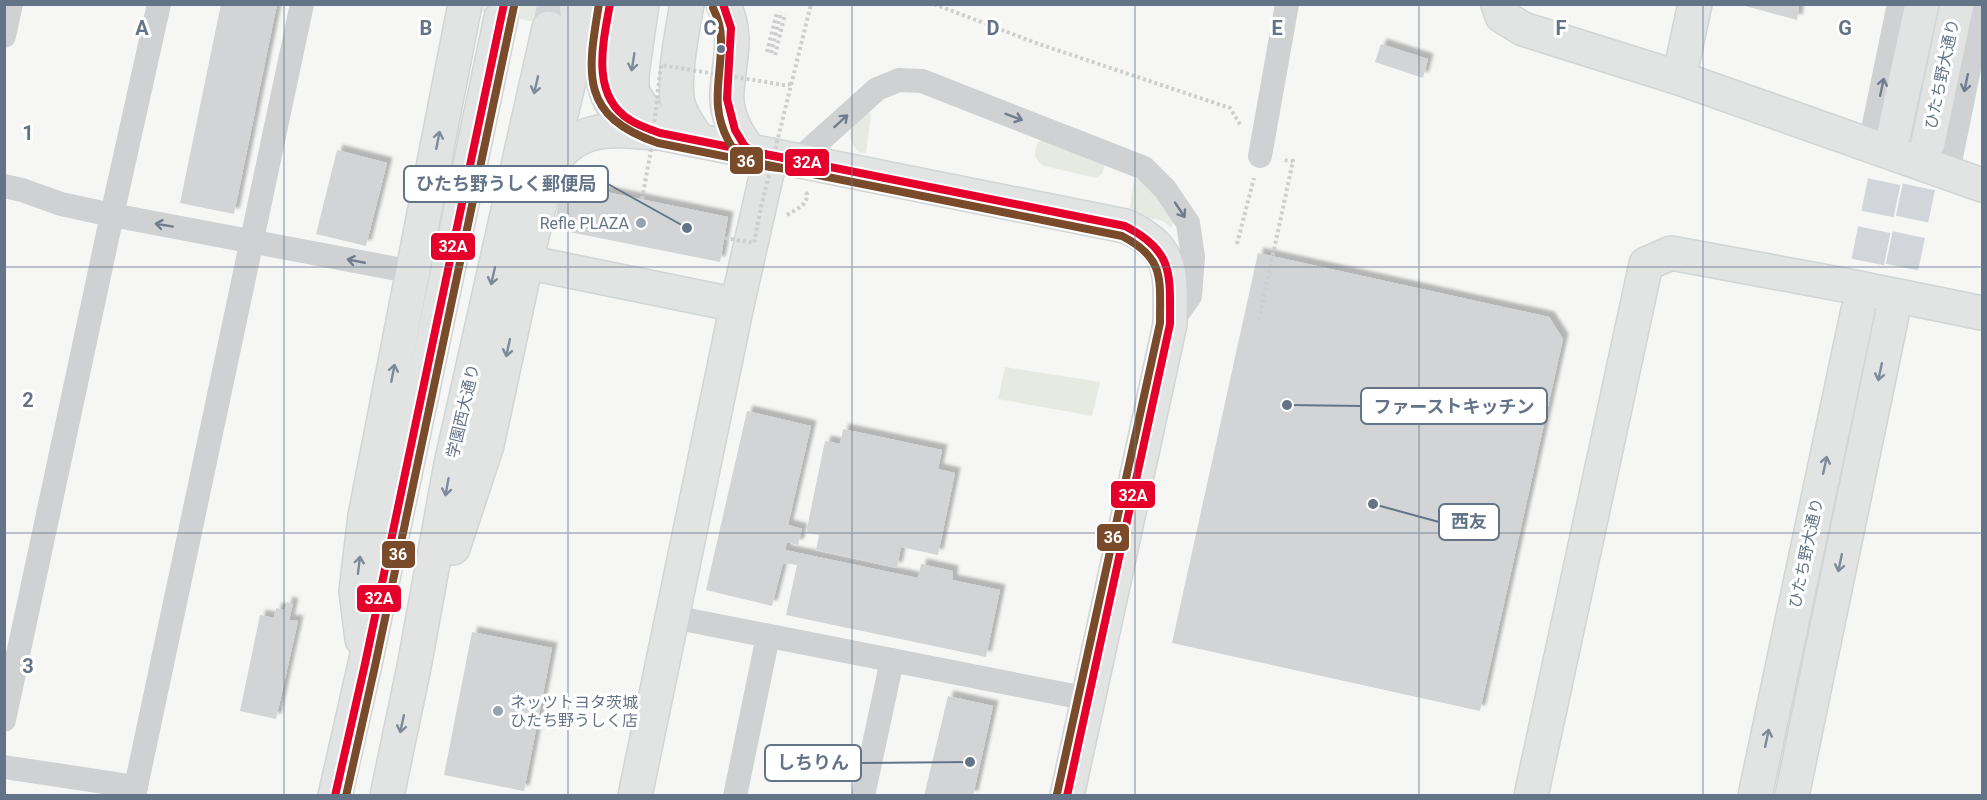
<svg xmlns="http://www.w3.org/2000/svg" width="1987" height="800" font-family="Roboto,'Noto Sans JP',sans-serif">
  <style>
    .green { fill: #e6eae3 }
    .building { fill: #d3d4d5; filter: url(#shadow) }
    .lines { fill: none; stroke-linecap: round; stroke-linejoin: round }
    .secondary-tunnel { stroke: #d2d6da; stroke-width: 33; stroke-dasharray: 33 16; stroke-linecap: butt }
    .secondary-casing { stroke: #d2d5d6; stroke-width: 36 }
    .path { stroke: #cdcecf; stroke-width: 4; stroke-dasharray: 3 3; stroke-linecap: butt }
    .street { stroke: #d0d1d2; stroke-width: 24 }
    .secondary { stroke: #e2e3e3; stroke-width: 33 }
    .path-bridge { stroke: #cdcecf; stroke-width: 4; stroke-dasharray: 3 3; stroke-linecap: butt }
    .bus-1-casing { stroke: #fff; stroke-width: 12 }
    .bus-2-casing { stroke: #fff; stroke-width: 12 }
    .bus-1 { stroke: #e4002b; stroke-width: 8 }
    .bus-2 { stroke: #7a4b2a; stroke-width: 8 }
    .oneway { stroke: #7d8a9a }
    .oneway2 { stroke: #6f7d8f }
    .grid { fill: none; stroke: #647488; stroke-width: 1.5; stroke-opacity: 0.55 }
    .bus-dot { fill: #647488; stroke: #fff; stroke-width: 2 }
    .poi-dot { fill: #97a2ae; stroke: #fff; stroke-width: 2 }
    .labels { text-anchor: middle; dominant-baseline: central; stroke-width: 6; stroke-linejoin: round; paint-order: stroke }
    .street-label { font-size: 16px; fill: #647488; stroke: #fff }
    .poi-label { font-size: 16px; fill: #647488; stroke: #fff; text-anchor: end }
    .grid-label { font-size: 20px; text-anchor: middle; font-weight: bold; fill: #647488; stroke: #fff; stroke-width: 6; stroke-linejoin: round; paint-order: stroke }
    .leader { fill: none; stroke: #647488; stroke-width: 2 }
    .callout-dot { fill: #647488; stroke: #fff; stroke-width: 2 }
    .callout { fill: #fff; stroke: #647488; stroke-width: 2 }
    .callout-label { font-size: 18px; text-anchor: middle; font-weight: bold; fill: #647488 }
    .line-badge { stroke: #fff; stroke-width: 2 }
    .badge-label { font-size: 16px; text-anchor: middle; font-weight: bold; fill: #fff }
  </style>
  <defs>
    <filter id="shadow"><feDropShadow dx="5.5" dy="-5.5" stdDeviation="1.5" flood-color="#0004"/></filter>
  </defs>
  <rect width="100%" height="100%" fill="#f6f7f5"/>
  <g class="green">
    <path d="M482 5H559L568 28 478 11Z"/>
    <path d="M866 112 871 113 866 153H860C843 137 851 125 866 112Z"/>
    <path d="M1046 139 1105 164 1102 174 1096 178 1044 166C1033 159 1034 153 1038 142Z"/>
    <path d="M1134 178C1155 186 1163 204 1173 223L1171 228 1163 221 1129 214Z"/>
    <path d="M1005 367 1100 382 1092 416 998 399Z"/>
  </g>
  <g class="building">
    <path d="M221 4H277L234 214 180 203Z"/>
    <path d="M1738 4H1799L1797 20Z"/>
    <path d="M1381 44 1428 59 1423 78 1375 62Z"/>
    <path d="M337 150 387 163 366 246 316 234Z"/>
    <path d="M562 183 728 217 720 262 554 229Z"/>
    <path d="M1258 253 1549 317 1563 339 1480 711 1172 643Z"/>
    <path d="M747 411 811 426 788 525 802 529 798 545 787 542 785 550 918 578 921 564 953 571 952 580 1000 590 986 657 786 615 797 565 783 563 772 606 706 590Z"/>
    <path d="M843 429 942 450 938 469 955 473 938 555 901 547 897 568 816 550 819 535 806 533 825 441 840 444Z"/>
    <path d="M287 602 293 604 289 620 298 621 276 719 240 711 260 615 274 618 276 608 285 610Z"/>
    <path d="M472 632 552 648 524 791 444 775Z"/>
    <path d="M948 696 993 706 973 796H924Z"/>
  </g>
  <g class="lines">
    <g class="secondary-tunnel">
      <path d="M549 28 554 4"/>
      <path d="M1858 310 1894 133"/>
      <path d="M1892 315 1928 143"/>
    </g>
    <g class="secondary-casing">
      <g id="secondary">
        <path d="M610 4C604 42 589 97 630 120 639 125 650 129 660 133L1125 226C1176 248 1170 275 1170 324L1067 796"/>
        <path d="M642 4 632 74V92L655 127"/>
        <path d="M687 4C682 33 674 71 677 99 680 115 690 128 699 141"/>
        <path d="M723 4C739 33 729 61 727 91 725 114 736 134 750 151"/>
        <path d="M1498 4 1502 16 1523 29 1679 78 1982 185"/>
        <path d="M1679 78 1695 4"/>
        <path d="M1894 133 1922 4"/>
        <path d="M1928 143 1957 4"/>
        <path d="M548 168C577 126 606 129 652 133"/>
        <path d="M526 262 737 305"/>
        <path d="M453 548 487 445 530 245 574 60 580 32 576 4"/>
        <path d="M362 639 356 591 365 516 465 4"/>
        <path d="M335 796 365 664 501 18"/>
        <path d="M387 796 414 667 451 464 549 28"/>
        <path d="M635 796 737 305 771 155"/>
        <path d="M1531 796 1646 264 1671 253 1844 285 1982 313"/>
        <path d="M1755 796 1858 310"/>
        <path d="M1792 796 1892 315"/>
      </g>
    </g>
    <g class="path">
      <path d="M934 4 1036 43 1230 108 1241 126"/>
      <path d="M767 52 777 12"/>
      <path d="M771 53 781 12"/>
      <path d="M775 55 785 14"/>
      <path d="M787 215C796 209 808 205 807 194L805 192"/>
      <path d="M1237 244 1254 178"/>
      <path d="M1259 320 1293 161 1283 160"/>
    </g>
    <g class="street">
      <path d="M4 36 11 4"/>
      <path d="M1870 144 1899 4"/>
      <path d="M1260 156 1287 4"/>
      <path d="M797 161 877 89 899 80 922 81 1144 168 1165 189 1188 223 1193 257 1190 296 1170 324"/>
      <path d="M1948 172 1982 5"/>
      <path d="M4 186 22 190 61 204 112 215 413 272"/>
      <path d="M673 617 1089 699"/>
      <path d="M4 720 112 215 159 4"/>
      <path d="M4 767 136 787"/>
      <path d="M134 796 302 4"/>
      <path d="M735 796 768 636"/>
      <path d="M863 796 892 660"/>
    </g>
    <use href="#secondary" class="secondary"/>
    <g class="path-bridge">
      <path d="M642 199 651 150 661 65 784 85 792 84"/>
      <path d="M725 238 754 243 761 207 811 4"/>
    </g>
    <g class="bus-1-casing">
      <g id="bus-1">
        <path d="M610 4C603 43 590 95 630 120 639 126 650 129 660 133L1125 226C1174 251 1170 274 1170 324L1067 796"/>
        <path d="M723 4 731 28 727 99 735 130 744 145 752 152 789 159"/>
        <path d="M335 796 365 664 504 4"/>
      </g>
    </g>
    <g class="bus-2-casing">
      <g id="bus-2">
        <path d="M599 4C587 75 580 116 658 143L1122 236C1165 258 1160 279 1160 323L1057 794"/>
        <path d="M713 8C718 18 721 28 721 39 722 77 709 104 728 140 732 148 738 156 746 161 758 167 774 167 787 169"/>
        <path d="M346 796 375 666 514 6"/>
      </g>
    </g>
    <use href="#bus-1" class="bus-1"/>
    <use href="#bus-2" class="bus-2"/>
  </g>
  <defs><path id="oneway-shaft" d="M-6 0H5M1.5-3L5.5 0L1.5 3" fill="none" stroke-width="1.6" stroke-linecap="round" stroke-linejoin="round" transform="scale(1.5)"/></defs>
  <g class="oneway">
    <use href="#oneway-shaft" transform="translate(633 62) rotate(99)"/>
    <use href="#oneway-shaft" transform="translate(536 85) rotate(103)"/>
    <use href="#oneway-shaft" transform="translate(438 140) rotate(-79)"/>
    <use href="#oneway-shaft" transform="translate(493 276) rotate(103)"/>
    <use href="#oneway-shaft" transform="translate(508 348) rotate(102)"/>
    <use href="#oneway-shaft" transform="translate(1880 372) rotate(102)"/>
    <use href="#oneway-shaft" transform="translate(393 373) rotate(-79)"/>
    <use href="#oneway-shaft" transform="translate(1825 465) rotate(-78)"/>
    <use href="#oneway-shaft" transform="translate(447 487) rotate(100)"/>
    <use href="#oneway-shaft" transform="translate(1840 563) rotate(102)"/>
    <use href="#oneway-shaft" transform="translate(359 565) rotate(-83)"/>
    <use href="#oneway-shaft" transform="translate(402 724) rotate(102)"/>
    <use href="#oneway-shaft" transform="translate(1767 738) rotate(-78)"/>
  </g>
  <g class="oneway2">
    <use href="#oneway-shaft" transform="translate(1966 83) rotate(102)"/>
    <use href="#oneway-shaft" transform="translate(1882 87) rotate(-78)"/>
    <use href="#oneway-shaft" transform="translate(1014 117) rotate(21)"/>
    <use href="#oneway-shaft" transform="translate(841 121) rotate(-42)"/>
    <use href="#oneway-shaft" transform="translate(1180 210) rotate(56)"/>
    <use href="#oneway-shaft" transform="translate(164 225) rotate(-170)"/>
    <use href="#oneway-shaft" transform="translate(356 261) rotate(-169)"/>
  </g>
  <path class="grid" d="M284 4V796M568 4V796M852 4V796M1135 4V796M1419 4V796M1703 4V796M4 267H1982M4 533H1982"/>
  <circle class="bus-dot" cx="721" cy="49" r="5"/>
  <g class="poi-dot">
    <circle cx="641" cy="223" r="6"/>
    <circle cx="498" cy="711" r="6"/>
  </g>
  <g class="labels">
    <g class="street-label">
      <text transform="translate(1942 74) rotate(-78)">ひたち野大通り</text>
      <text transform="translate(463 411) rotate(-77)">学園西大通り</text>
      <text transform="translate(1806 553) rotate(-78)">ひたち野大通り</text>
    </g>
    <g class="poi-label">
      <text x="629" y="223">Refle PLAZA</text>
      <text x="510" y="702" text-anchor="start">ネッツトヨタ茨城<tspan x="510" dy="18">ひたち野うしく店</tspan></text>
    </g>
  </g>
  <g class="grid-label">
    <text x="142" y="35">A</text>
    <text x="426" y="35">B</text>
    <text x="710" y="35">C</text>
    <text x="993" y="35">D</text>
    <text x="1277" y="35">E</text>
    <text x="1561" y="35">F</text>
    <text x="1845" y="35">G</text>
    <text x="28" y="140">1</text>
    <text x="28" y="407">2</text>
    <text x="28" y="673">3</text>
  </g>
  <path class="leader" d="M687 228L608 184M1287 405L1361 406M1373 504L1439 522M970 762L861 763"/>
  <g class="callout-dot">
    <circle cx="687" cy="228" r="6"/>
    <circle cx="1287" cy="405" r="6"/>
    <circle cx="1373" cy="504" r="6"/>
    <circle cx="970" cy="762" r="6"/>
  </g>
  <g class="callout">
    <rect x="404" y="166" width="204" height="36" rx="6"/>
    <rect x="1361" y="388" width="186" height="36" rx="6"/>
    <rect x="1439" y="504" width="60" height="36" rx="6"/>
    <rect x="765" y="745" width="96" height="36" rx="6"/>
  </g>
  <g class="callout-label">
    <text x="506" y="190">ひたち野うしく郵便局</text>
    <text x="1454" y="413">ファーストキッチン</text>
    <text x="1469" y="528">西友</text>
    <text x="813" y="769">しちりん</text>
  </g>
  <g class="line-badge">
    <rect x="729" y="146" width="35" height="29" rx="6" fill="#7a4b2a"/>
    <rect x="784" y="148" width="46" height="29" rx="6" fill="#e4002b"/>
    <rect x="430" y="232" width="46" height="29" rx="6" fill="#e4002b"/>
    <rect x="1110" y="480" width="46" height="29" rx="6" fill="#e4002b"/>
    <rect x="1096" y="523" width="34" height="29" rx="6" fill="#7a4b2a"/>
    <rect x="381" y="540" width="35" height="29" rx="6" fill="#7a4b2a"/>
    <rect x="356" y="584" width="46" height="29" rx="6" fill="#e4002b"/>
  </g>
  <g class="badge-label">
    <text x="746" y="167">36</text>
    <text x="807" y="168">32A</text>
    <text x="453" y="252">32A</text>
    <text x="1133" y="501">32A</text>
    <text x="1113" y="543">36</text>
    <text x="398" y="560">36</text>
    <text x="379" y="604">32A</text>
  </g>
  <rect width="1987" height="800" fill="none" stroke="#647488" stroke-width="12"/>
</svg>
